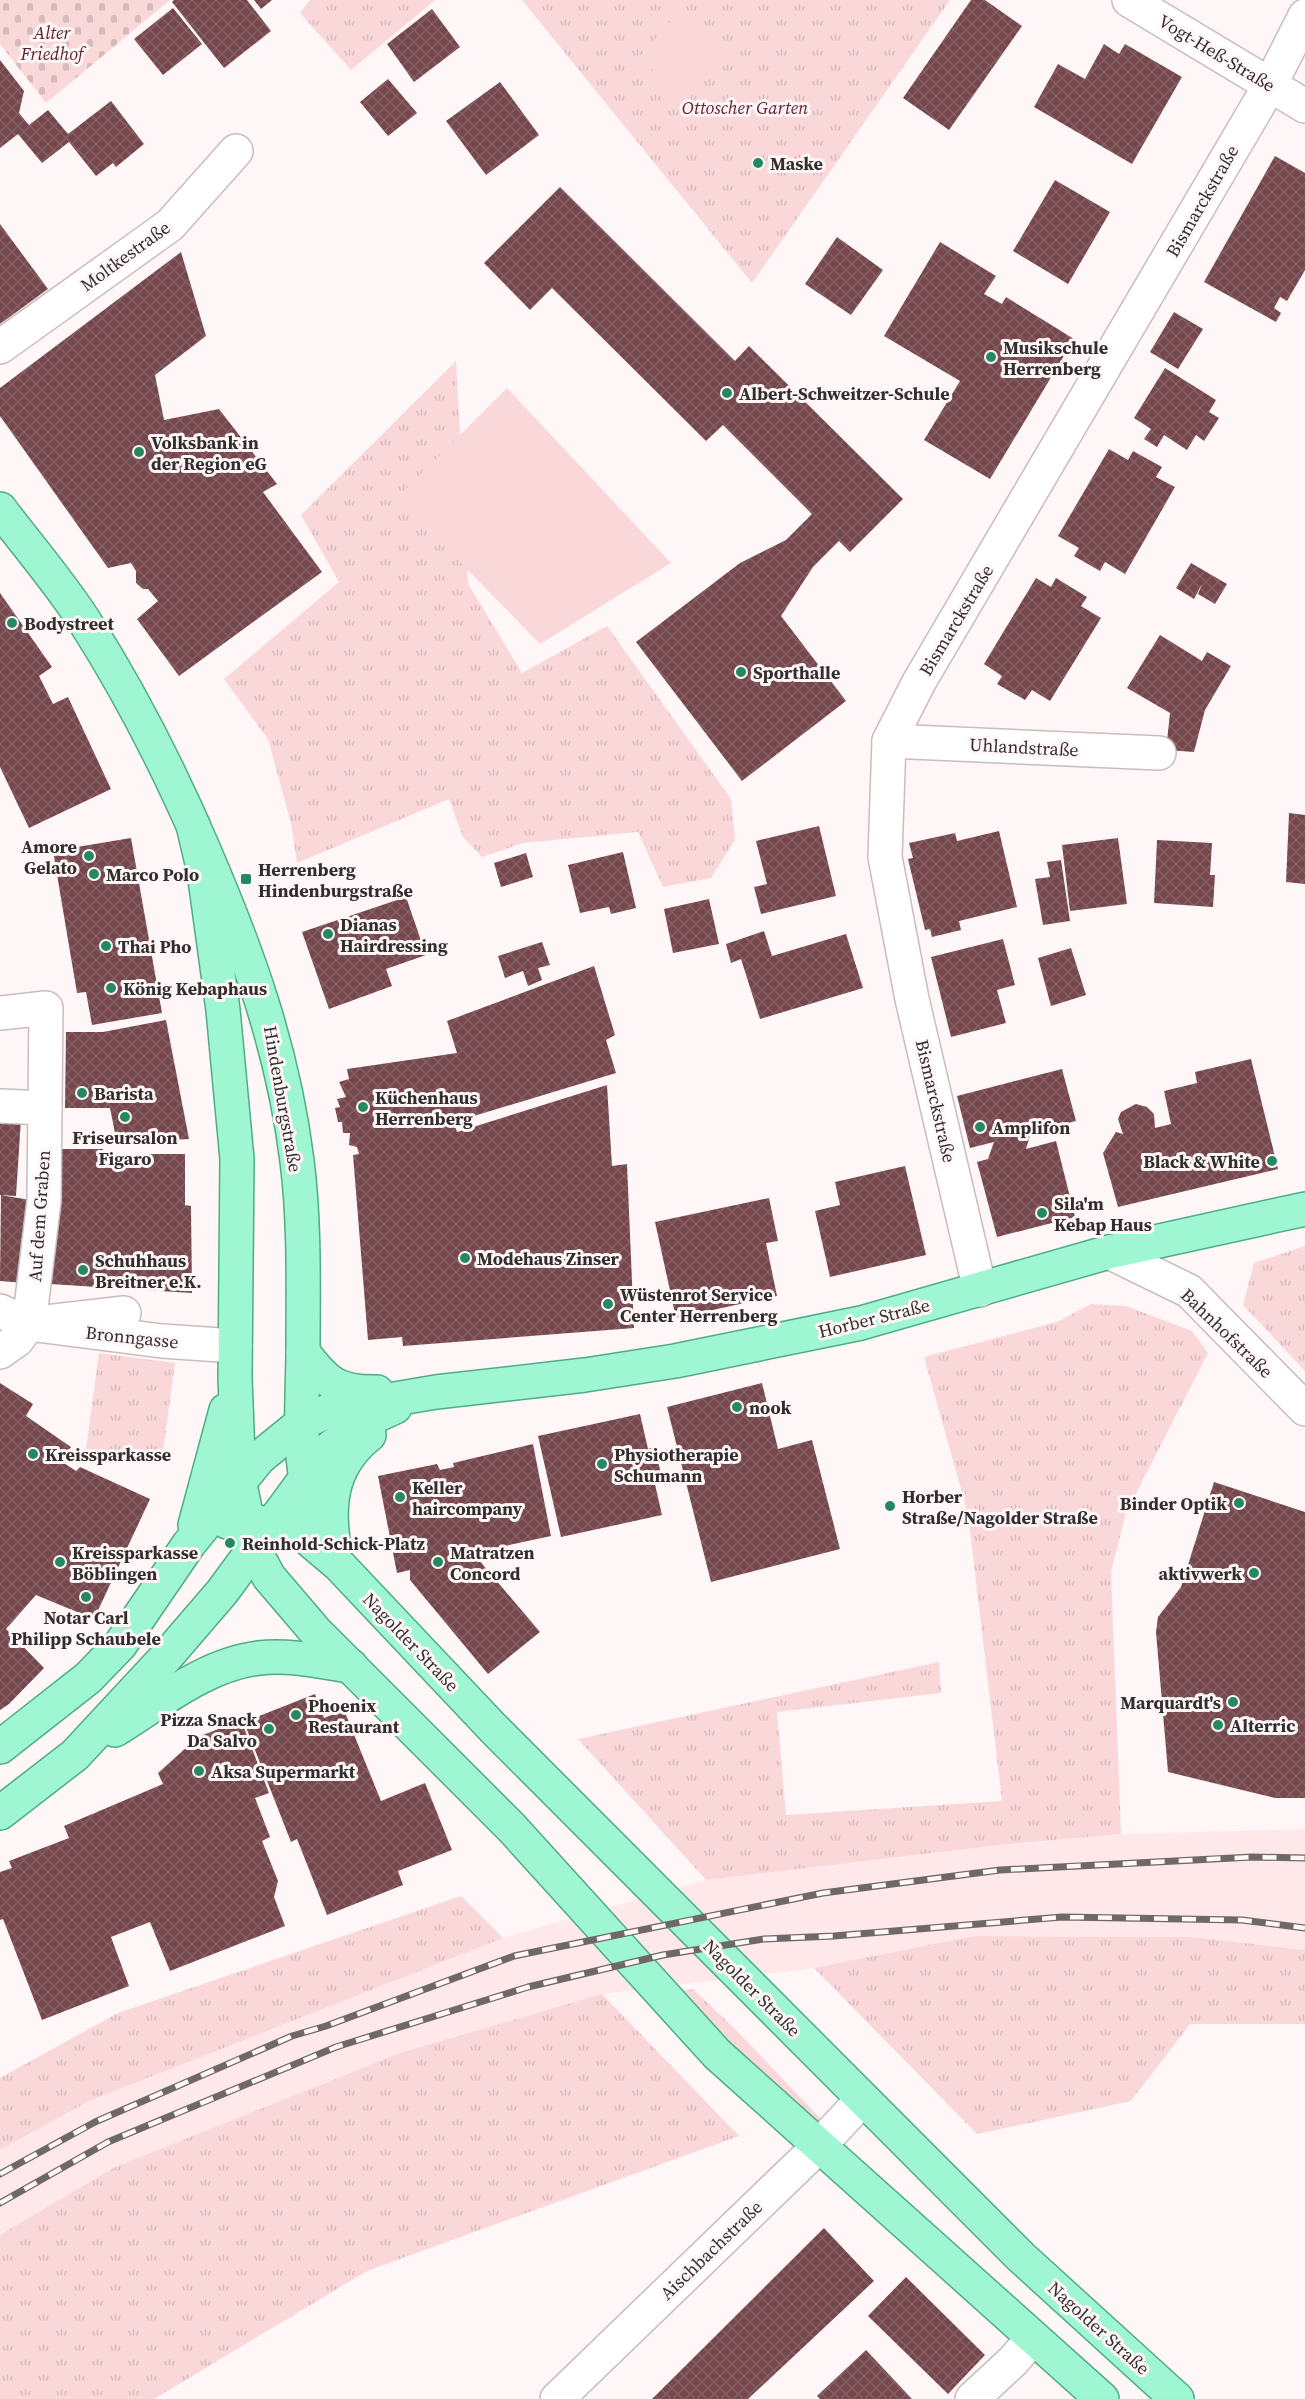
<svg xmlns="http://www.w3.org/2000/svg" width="1305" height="2399" font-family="'Source Serif 4',serif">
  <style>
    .built { fill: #ffe8e9 }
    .grass { fill: url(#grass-tufts) }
    .cemetery { fill: url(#cemetery-stones) }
    .garden { fill: #fad8da }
    .building { fill: url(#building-cross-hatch) }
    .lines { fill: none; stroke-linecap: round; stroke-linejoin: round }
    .minor-casing { stroke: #cabcbd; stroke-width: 36 }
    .major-casing { stroke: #50ac86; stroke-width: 36 }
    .minor { stroke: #fff; stroke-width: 33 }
    .major { stroke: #9ff6d3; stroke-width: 33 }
    .rail-casing { stroke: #6e6869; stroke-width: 7 }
    .rail { stroke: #fff6f7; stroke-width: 4.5; stroke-dasharray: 14; stroke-linecap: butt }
    .poi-dot { fill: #248863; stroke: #fff6f7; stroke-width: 2 }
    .labels { text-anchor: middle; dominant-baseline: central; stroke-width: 6; stroke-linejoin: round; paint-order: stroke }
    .park-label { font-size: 18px; font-style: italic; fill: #5f1f2a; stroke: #fff6f7 }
    .street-label { font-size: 18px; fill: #332e2e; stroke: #fff6f7 }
    .poi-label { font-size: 18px; font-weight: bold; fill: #332e2e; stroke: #fff6f7; text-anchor: start }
  </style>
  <defs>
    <pattern id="grass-tufts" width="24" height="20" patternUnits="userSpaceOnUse" patternTransform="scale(1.5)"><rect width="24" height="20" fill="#fad8da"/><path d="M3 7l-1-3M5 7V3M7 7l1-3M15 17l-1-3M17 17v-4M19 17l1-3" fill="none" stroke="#d7babb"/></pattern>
    <pattern id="cemetery-stones" width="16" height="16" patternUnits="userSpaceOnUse" patternTransform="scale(1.5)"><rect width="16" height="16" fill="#fad8da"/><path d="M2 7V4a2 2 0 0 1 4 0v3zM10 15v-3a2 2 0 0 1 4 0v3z" fill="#d7babb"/></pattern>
    <pattern id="building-cross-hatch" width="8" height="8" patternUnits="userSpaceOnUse" patternTransform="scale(1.5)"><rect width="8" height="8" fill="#76484d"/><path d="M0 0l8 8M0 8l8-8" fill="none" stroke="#856064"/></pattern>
  </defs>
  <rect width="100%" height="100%" fill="#fff6f7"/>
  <path class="built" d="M1305 1829V1950L1192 1937 974 1936 814 1968 602 1994 403 2052 113 2168 0 2235V2150L87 2102 503 1938 705 1880 1008 1844 1121 1834Z"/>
  <g class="grass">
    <path d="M310 0H435L351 70 300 13Z"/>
    <path d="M522 0H950L752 283Z"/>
    <path d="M456 361 468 584 522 673 607 626 731 799 735 840 711 878 663 887 638 832 523 843 482 857 463 837 449 799 297 863 291 823 268 739 224 679 339 582 301 515Z"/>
    <path d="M1305 1246V1371L1243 1305 1254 1263Z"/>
    <path d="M1091 1304 1126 1306 1192 1331 1208 1353 1126 1513 1111 1572 1121 1834 1008 1844 706 1880 578 1739 939 1662 941 1693 777 1712 786 1815 1002 1801 968 1514 924 1357 1057 1322Z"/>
    <path d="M99 1353 175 1363 162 1459 86 1449Z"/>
    <path d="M461 1896 503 1938 87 2102 0 2150V2078L118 2013Z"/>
    <path d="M974 1936 1192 1937 1305 1950V2024H1190L1131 2101 977 2134 814 1968Z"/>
    <path d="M693 1989 736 2030 823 2121 813 2127 680 1991Z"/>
    <path d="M602 1994 739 2136 367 2271 154 2399H0V2235L113 2168 403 2052Z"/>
  </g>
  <path class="cemetery" d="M0 0H170L46 103 0 44Z"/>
  <g class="garden">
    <path d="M683 8 731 52 686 101 639 57Z"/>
    <path d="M507 388 671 563 540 644 397 498Z"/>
  </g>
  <g class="building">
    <path d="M174 0H247L271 31 224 68 172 2Z"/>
    <path d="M254 0H272L261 9Z"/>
    <path d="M971 0H985L1022 26 949 130 903 98Z"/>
    <path d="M173 8 202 44 163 75 134 39Z"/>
    <path d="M432 9 460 47 414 82 387 44Z"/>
    <path d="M1104 44 1119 54 1125 44 1182 77 1132 164 1034 107 1058 64 1085 79Z"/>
    <path d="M0 60 24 91 19 113 29 125 48 110 68 134 111 101 144 144 116 167 113 163 96 176 69 142 42 163 18 134 0 148Z"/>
    <path d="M388 79 417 113 388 136 360 102Z"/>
    <path d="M500 82 539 135 486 175 446 121Z"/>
    <path d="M1275 156 1305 173V270L1287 301 1280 297 1274 308 1281 313 1276 322 1204 282Z"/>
    <path d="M1055 180 1110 212 1068 284 1013 251Z"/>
    <path d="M560 187 735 361 749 346 903 499 850 552 839 541 813 567 781 616 846 701 742 781 636 642 740 563 786 540 812 514 723 425 706 441 552 288 530 310 484 263Z"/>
    <path d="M0 224 48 289 0 324Z"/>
    <path d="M837 237 883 270 851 315 805 284Z"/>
    <path d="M940 242 996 276 984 294 1002 304 1006 297 1074 339 990 479 924 440 960 381 884 336Z"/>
    <path d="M181 252 206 336 155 375 164 420 219 409 277 484 263 492 322 572 179 676 137 619 158 601 148 589H143L136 583V571L131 563 108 568 0 416V388Z"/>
    <path d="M1174 312 1203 329 1178 369 1150 352Z"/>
    <path d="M1165 368 1216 400 1209 412 1219 418 1204 441 1196 435 1187 450 1164 435 1157 447 1144 439 1151 429 1134 418Z"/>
    <path d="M1109 449 1128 460 1133 451 1162 467 1156 477 1175 487 1125 574 1105 562 1100 571 1074 556 1079 548 1058 536Z"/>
    <path d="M1191 563 1227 584 1215 604 1198 594 1202 584 1194 599 1176 588Z"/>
    <path d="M1036 578 1051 587 1056 578 1087 597 1081 606 1101 618 1050 701 1032 690 1025 700 997 684 1002 676 984 664Z"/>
    <path d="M0 593 52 667 39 676 53 704 68 697 111 789 29 828 0 767Z"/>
    <path d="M1160 635 1202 661 1207 652 1231 666 1205 710 1194 752 1166 750 1170 713 1127 688Z"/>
    <path d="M1289 813 1305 815V884L1286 882Z"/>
    <path d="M819 826 836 896 761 914 754 887 767 884 756 841Z"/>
    <path d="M999 831 1017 907 959 921 961 930 932 937 930 929 925 930 908 859 913 858 909 843 955 833 957 841Z"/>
    <path d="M131 838 162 1013 92 1025 86 992 77 993 53 851Z"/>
    <path d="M1118 838 1127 904 1070 911 1062 845Z"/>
    <path d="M1157 840 1212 843 1210 875H1215L1213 907 1154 903Z"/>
    <path d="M623 852 636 908 611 914 609 907 580 913 568 865Z"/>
    <path d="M526 853 533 877 501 887 494 863Z"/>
    <path d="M1061 860 1070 921 1043 925 1035 879 1050 877 1047 862Z"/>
    <path d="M406 897 426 955 386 969 392 986 329 1009 302 932Z"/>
    <path d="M709 899 719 944 673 953 664 909Z"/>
    <path d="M764 931 772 956 846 934 863 988 760 1019 741 959 731 963 726 944Z"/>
    <path d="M1003 939 1015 985 997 990 1006 1023 951 1037 931 957Z"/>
    <path d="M542 942 550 965 538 968 542 980 528 986 523 971 505 978 498 956Z"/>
    <path d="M1071 948 1086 995 1051 1006 1038 958Z"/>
    <path d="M594 966 615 1035 606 1040 616 1073 454 1122 457 1132 607 1085 612 1166 627 1164 634 1328 403 1346 402 1337 368 1340 353 1155 359 1154 357 1147 349 1145 350 1133H343L342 1122H338L335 1108 340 1107 337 1099 346 1097 339 1082 349 1079 347 1069 457 1053 447 1021Z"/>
    <path d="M166 1020 189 1139 117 1143 110 1108H65L66 1032H103Z"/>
    <path d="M1251 1059 1278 1169 1118 1207 1103 1153 1116 1132 1123 1134 1118 1119 1121 1112 1136 1104 1147 1107 1154 1114 1155 1128 1171 1124 1164 1091 1197 1083 1195 1072Z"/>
    <path d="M1062 1069 1076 1121 1031 1132 1026 1149 1056 1141 1075 1217 997 1237 977 1162 988 1159 994 1142 970 1148 957 1096Z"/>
    <path d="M0 1117 21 1119 16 1196 0 1195Z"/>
    <path d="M58 1149H103V1154H185V1205L191 1206 192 1293 50 1284Z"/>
    <path d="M905 1166 926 1255 830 1277 815 1211 840 1205 835 1182Z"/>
    <path d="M1 1195 30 1200 24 1283 0 1281Z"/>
    <path d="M769 1198 778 1241 766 1243 777 1296 676 1318 655 1222Z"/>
    <path d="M0 1383 33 1404 26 1416 71 1447 61 1461 76 1471 80 1467 150 1499 94 1619 36 1595 6 1629 44 1668 9 1704 0 1710Z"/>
    <path d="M762 1383 778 1449 812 1440 840 1549 711 1582 667 1407Z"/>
    <path d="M640 1414 648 1449 655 1447 662 1479 654 1480 662 1515 561 1537 538 1436Z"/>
    <path d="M533 1444 551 1536 473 1553 540 1632 488 1674 410 1580V1570L397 1573 378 1476 437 1464 440 1470 454 1467 453 1463Z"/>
    <path d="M1214 1482 1305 1512V1798H1275L1168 1772 1156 1632 1158 1617 1181 1587Z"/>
    <path d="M315 1694 324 1718 344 1710 381 1801 425 1783 452 1850 398 1871 403 1885 327 1915 297 1839 291 1842 244 1722Z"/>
    <path d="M241 1720 269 1793 255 1798 270 1837 262 1841 278 1881 274 1897 285 1926 170 1971 150 1922 111 1937 129 1986 42 2020 3 1919 0 1920V1872L12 1868 9 1861 69 1838 64 1826 163 1784 158 1773 198 1737Z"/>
    <path d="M824 2228 874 2281 748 2399H652Z"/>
    <path d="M906 2277 985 2355 948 2394 868 2316Z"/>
    <path d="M866 2350 912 2399H820L817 2396Z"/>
  </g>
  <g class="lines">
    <g class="minor-casing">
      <g id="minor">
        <path d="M1129 0 1305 106"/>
        <path d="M0 347 170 225 236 151"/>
        <path d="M889 741 1159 753"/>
        <path d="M0 1013 46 1008 44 1201 29 1324"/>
        <path d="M0 1106 45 1108"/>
        <path d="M1109 1252 1189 1291 1305 1409"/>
        <path d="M980 1290 912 999 885 857 889 741 919 682 1270 85 1305 16"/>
        <path d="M0 1311 29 1324 124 1313"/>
        <path d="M29 1324 162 1341 235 1346"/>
        <path d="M0 1352 17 1340 29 1324"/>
        <path d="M557 2399 818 2147 863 2099"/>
        <path d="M972 2399 1013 2361 1033 2338"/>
      </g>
    </g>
    <g class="major-casing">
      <g id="major">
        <path d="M0 509C28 546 60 583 85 622 131 694 169 769 203 848 247 950 283 1048 297 1161 305 1224 303 1289 303 1353 302 1427 294 1489 334 1556"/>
        <path d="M193 825 204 872 223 1010 237 1159 235 1378 239 1480 253 1547 269 1577 316 1632 512 1828 717 2054 1102 2399"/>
        <path d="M303 1352C326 1383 338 1393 377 1392"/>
        <path d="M227 1522 246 1520 287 1527 306 1537 339 1565 493 1728 1021 2257 1177 2399"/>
        <path d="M195 1525 226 1410"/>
        <path d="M333 1539C327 1497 335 1462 369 1435"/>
        <path d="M115 1730C159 1703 206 1664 259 1658 289 1654 322 1662 351 1666"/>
        <path d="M0 1747 88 1678 120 1645 189 1544 259 1458 302 1423 330 1410 436 1392 585 1375 675 1361 861 1323 1109 1252 1305 1209"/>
        <path d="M0 1813 75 1755 167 1656 222 1592 325 1452 365 1421 395 1407"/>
      </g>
    </g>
    <use href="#minor" class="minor"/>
    <use href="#major" class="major"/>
    <g class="rail-casing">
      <g id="rail">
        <path d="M0 2174 95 2122 292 2036 326 2026 514 1956 823 1893 1000 1870 1252 1857 1305 1858"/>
        <path d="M0 2203 108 2142 336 2047 528 1987 663 1955 764 1939 834 1936 1062 1917 1242 1920 1305 1928"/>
      </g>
    </g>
    <use href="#rail" class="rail"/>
  </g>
  <g class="poi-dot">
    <circle cx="758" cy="163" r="6"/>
    <circle cx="991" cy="357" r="6"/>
    <circle cx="727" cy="393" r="6"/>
    <circle cx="139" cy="452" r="6"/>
    <circle cx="12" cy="623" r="6"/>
    <circle cx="741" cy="672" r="6"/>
    <circle cx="89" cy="856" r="6"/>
    <circle cx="94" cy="874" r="6"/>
    <rect x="240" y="873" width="12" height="12" rx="3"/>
    <circle cx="328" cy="934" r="6"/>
    <circle cx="106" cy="946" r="6"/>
    <circle cx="111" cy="988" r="6"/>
    <circle cx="82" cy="1093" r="6"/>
    <circle cx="363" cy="1107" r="6"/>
    <circle cx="125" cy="1117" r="6"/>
    <circle cx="980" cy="1127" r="6"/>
    <circle cx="1272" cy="1161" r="6"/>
    <circle cx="1042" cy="1213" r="6"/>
    <circle cx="465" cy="1258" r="6"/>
    <circle cx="83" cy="1270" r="6"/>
    <circle cx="608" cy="1304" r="6"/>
    <circle cx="737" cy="1407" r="6"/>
    <circle cx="33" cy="1454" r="6"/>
    <circle cx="602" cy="1464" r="6"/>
    <circle cx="400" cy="1497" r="6"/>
    <circle cx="1239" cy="1503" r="6"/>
    <circle cx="890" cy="1506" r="6"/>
    <circle cx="230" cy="1543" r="6"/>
    <circle cx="60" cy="1562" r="6"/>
    <circle cx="438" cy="1562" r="6"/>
    <circle cx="1254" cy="1573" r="6"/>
    <circle cx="86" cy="1597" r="6"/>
    <circle cx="1233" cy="1702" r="6"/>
    <circle cx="296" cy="1715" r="6"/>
    <circle cx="1218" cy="1725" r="6"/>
    <circle cx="269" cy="1729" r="6"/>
    <circle cx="199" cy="1771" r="6"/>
  </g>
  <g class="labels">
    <g class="park-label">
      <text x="52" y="32">Alter<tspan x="52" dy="21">Friedhof</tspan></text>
      <text x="745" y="107">Ottoscher Garten</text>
    </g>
    <g class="street-label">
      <text transform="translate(1217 53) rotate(31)">Vogt-Heß-Straße</text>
      <text transform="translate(1202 201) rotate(-60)">Bismarckstraße</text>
      <text transform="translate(125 256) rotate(-36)">Moltkestraße</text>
      <text transform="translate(956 620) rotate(-59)">Bismarckstraße</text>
      <text transform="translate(1024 747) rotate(3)">Uhlandstraße</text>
      <text transform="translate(283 1099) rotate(80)">Hindenburgstraße</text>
      <text transform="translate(936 1101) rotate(77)">Bismarckstraße</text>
      <text transform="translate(39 1216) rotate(-86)">Auf dem Graben</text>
      <text transform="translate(874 1318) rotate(-14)">Horber Straße</text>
      <text transform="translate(1227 1333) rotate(44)">Bahnhofstraße</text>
      <text transform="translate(132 1337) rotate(6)">Bronngasse</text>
      <text transform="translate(411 1642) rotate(46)">Nagolder Straße</text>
      <text transform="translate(752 1988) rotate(45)">Nagolder Straße</text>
      <text transform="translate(711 2250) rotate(-44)">Aischbachstraße</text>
      <text transform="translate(1099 2328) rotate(42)">Nagolder Straße</text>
    </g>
    <g class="poi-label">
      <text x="770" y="163">Maske</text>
      <text x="1003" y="347">Musikschule<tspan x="1003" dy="21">Herrenberg</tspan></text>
      <text x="739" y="393">Albert-Schweitzer-Schule</text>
      <text x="151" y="442">Volksbank in<tspan x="151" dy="21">der Region eG</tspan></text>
      <text x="24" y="623">Bodystreet</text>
      <text x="753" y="672">Sporthalle</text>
      <text x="77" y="846" text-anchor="end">Amore<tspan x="77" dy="21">Gelato</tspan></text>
      <text x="258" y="869">Herrenberg<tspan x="258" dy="21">Hindenburgstraße</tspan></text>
      <text x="106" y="874">Marco Polo</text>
      <text x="340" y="924">Dianas<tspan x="340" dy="21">Hairdressing</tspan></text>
      <text x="118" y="946">Thai Pho</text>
      <text x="123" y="988">König Kebaphaus</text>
      <text x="94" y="1093">Barista</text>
      <text x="375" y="1097">Küchenhaus<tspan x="375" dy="21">Herrenberg</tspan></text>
      <text x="992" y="1127">Amplifon</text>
      <text x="125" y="1137" text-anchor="middle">Friseursalon<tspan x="125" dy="21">Figaro</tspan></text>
      <text x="1260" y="1161" text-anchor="end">Black &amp; White</text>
      <text x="1054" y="1203">Sila'm<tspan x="1054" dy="21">Kebap Haus</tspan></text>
      <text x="477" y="1258">Modehaus Zinser</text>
      <text x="95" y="1260">Schuhhaus<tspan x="95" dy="21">Breitner e.K.</tspan></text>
      <text x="620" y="1294">Wüstenrot Service<tspan x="620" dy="21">Center Herrenberg</tspan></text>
      <text x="749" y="1407">nook</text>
      <text x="45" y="1454">Kreissparkasse</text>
      <text x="614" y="1454">Physiotherapie<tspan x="614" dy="21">Schumann</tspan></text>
      <text x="412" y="1487">Keller<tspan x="412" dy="21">haircompany</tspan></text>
      <text x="902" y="1496">Horber<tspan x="902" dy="21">Straße/Nagolder Straße</tspan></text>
      <text x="1227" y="1503" text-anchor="end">Binder Optik</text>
      <text x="242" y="1543">Reinhold-Schick-Platz</text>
      <text x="72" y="1552">Kreissparkasse<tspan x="72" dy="21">Böblingen</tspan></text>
      <text x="450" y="1552">Matratzen<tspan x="450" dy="21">Concord</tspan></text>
      <text x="1242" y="1573" text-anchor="end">aktivwerk</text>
      <text x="86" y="1617" text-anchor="middle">Notar Carl<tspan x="86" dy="21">Philipp Schaubele</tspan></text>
      <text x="1221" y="1702" text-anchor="end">Marquardt's</text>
      <text x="308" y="1705">Phoenix<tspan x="308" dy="21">Restaurant</tspan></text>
      <text x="257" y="1719" text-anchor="end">Pizza Snack<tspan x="257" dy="21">Da Salvo</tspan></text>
      <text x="1230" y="1725">Alterric</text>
      <text x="211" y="1771">Aksa Supermarkt</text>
    </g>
  </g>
</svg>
